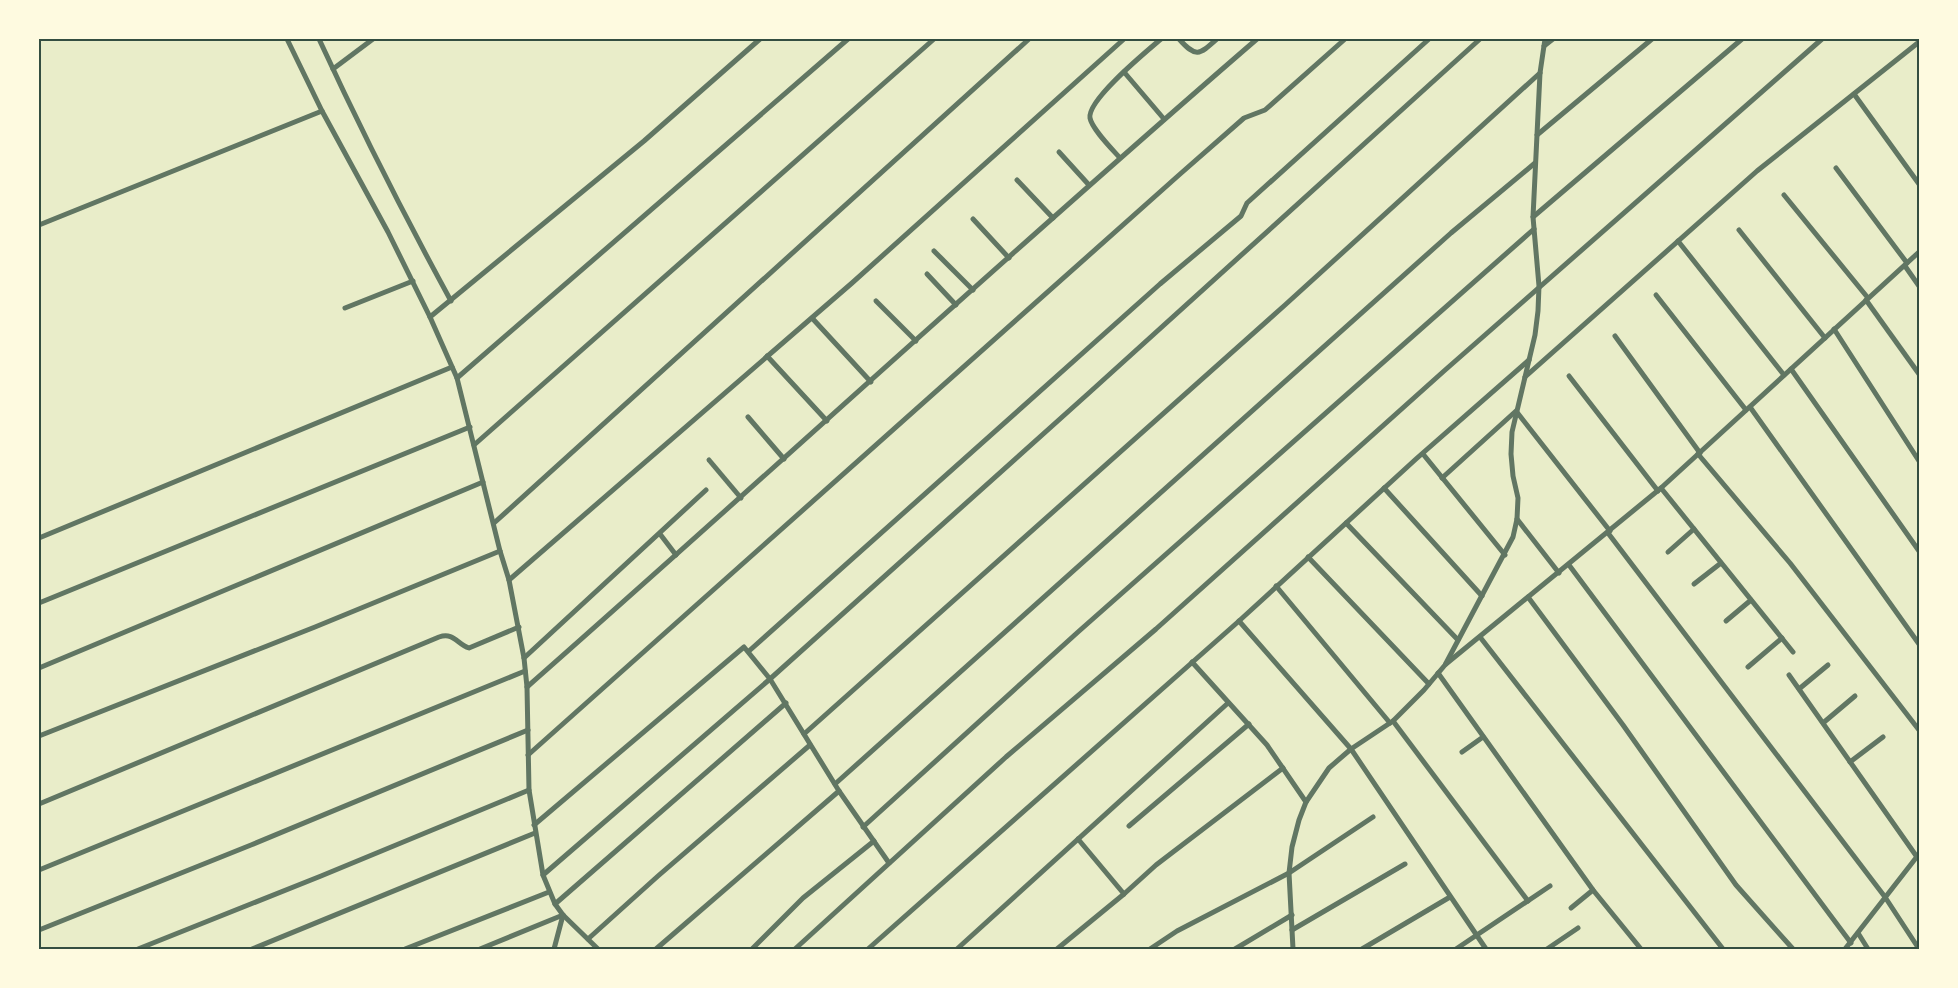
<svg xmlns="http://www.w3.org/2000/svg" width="1958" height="988" font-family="'Fira Sans',sans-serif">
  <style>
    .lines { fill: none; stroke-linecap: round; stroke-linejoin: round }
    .minor { stroke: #617663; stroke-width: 5 }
    .neatline { fill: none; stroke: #344e41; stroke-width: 2 }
  </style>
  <rect width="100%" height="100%" fill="#e9edc9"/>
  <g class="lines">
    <g class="minor">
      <path d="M287 39 322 111 388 232 430 317 457 378 500 551 509 580 524 658 527 687 529 790 543 875 555 904 563 915 598 949"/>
      <path d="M319 39C360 128 404 215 451 301"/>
      <path d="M1179 39C1196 58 1199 55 1217 39"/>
      <path d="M1544 46 1553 39"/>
      <path d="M333 69 373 39"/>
      <path d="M1124 72 1164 119"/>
      <path d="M1854 94 1919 184"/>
      <path d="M1537 135 1652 39"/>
      <path d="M1059 152 1089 185"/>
      <path d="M1120 158C1112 149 1092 129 1090 118 1087 100 1147 51 1161 39"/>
      <path d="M1836 168 1907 263"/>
      <path d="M1017 180 1053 218"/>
      <path d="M1784 195 1868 298"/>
      <path d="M1533 217 1742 39"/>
      <path d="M973 219 1009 258"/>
      <path d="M39 225 322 111"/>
      <path d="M1739 230 1825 338"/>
      <path d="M1678 241 1784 375"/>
      <path d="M934 251 973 290"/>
      <path d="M1905 266 1919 286"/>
      <path d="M927 274 956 305"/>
      <path d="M1656 295 1746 410"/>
      <path d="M1866 300 1919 374"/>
      <path d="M876 301 916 341"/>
      <path d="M345 308 413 281"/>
      <path d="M430 317 644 141 760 39"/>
      <path d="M812 318 871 382"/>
      <path d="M1834 329 1919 461"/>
      <path d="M1615 336 1700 453"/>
      <path d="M767 356 827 421"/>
      <path d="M1791 369 1919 551"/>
      <path d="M1569 376 1658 491"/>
      <path d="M1525 377 1757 171 1919 42"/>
      <path d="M457 378 848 39"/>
      <path d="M1750 407 1919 644"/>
      <path d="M748 417 784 459"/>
      <path d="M474 445 934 39"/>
      <path d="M1423 454 1505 555"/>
      <path d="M1698 454 1790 563 1919 730"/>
      <path d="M709 460 741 498"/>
      <path d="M1442 478 1516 411 1610 531"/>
      <path d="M1384 488 1482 596"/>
      <path d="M1661 488 1793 652"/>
      <path d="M1517 519 1559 573"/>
      <path d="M494 523 1029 39"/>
      <path d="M1346 523 1458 640"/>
      <path d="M1608 533 1885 897 1919 949"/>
      <path d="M660 534 676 555"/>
      <path d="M39 538 452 367"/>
      <path d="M1668 552 1694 529"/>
      <path d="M1308 557 1429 684"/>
      <path d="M1569 565 1851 943"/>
      <path d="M509 580 852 283 1124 39"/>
      <path d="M1694 584 1721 563"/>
      <path d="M1276 586 1390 723"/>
      <path d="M1528 597 1623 725 1736 885 1793 949"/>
      <path d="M39 603 470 427"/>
      <path d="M1239 621 1351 749 1486 949"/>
      <path d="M1726 621 1751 600"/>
      <path d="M1480 637 1723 949"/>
      <path d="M749 651 1160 284 1241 216 1247 203 1429 39"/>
      <path d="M524 658 706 490"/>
      <path d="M1192 662 1267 745 1306 802"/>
      <path d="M1446 664 1661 488 1919 252"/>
      <path d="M1748 667 1782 638"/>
      <path d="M39 668 483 482"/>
      <path d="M1438 673 1593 890 1641 949"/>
      <path d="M1789 675 1917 857"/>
      <path d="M527 687C771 472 1011 251 1257 39"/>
      <path d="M1799 689 1828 665"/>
      <path d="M1393 721 1528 901"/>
      <path d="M1823 723 1855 696"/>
      <path d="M804 734 1285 305 1540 73"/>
      <path d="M39 736 315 627 500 551"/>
      <path d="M1462 752 1483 737"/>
      <path d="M528 755 1179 175 1244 118 1265 110 1345 39"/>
      <path d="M1850 762 1883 737"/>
      <path d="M835 784 1451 233 1535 163"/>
      <path d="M39 804 439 637C454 632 457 644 469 648L519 627"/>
      <path d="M534 825 744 647 770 679 839 791 889 863"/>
      <path d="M1129 826 1249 724"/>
      <path d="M863 827 1078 632 1534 229"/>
      <path d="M1078 839 1124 894"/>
      <path d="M39 870 525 671"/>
      <path d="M543 875 770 679 1090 392 1480 39"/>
      <path d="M555 904 786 703"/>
      <path d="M1571 908 1593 890"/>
      <path d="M39 930 251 845 528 730"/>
      <path d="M1292 930 1405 864"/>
      <path d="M1858 933 1868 949"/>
      <path d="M588 939 658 876 810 745"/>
      <path d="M138 949 321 876 529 790"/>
      <path d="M252 949 535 833"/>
      <path d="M405 949 549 892"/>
      <path d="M480 949 563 915"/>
      <path d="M554 949 563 915"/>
      <path d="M656 949 839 791"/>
      <path d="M752 949 803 898 874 841"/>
      <path d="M795 949 1006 757 1156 629 1444 371 1822 39"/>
      <path d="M868 949 1239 621 1416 459 1529 360"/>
      <path d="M957 949 1228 703"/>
      <path d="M1057 949 1124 894 1156 865 1283 768"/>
      <path d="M1150 949 1177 931 1289 873 1373 817"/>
      <path d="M1235 949 1292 915"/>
      <path d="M1293 949 1289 873 1292 847 1299 820 1306 802 1329 768 1351 749 1393 721 1424 690 1445 665 1513 537 1517 519 1518 498 1513 476 1511 454 1512 432 1535 335 1538 311 1539 286 1533 217 1540 73 1545 39"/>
      <path d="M1362 949 1450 897"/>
      <path d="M1456 949 1550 886"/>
      <path d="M1547 949 1578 928"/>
      <path d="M1845 949 1919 854"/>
    </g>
  </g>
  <rect width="1958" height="988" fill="none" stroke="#fefae0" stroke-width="80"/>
  <rect x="40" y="40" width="1878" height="908" class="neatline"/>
</svg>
